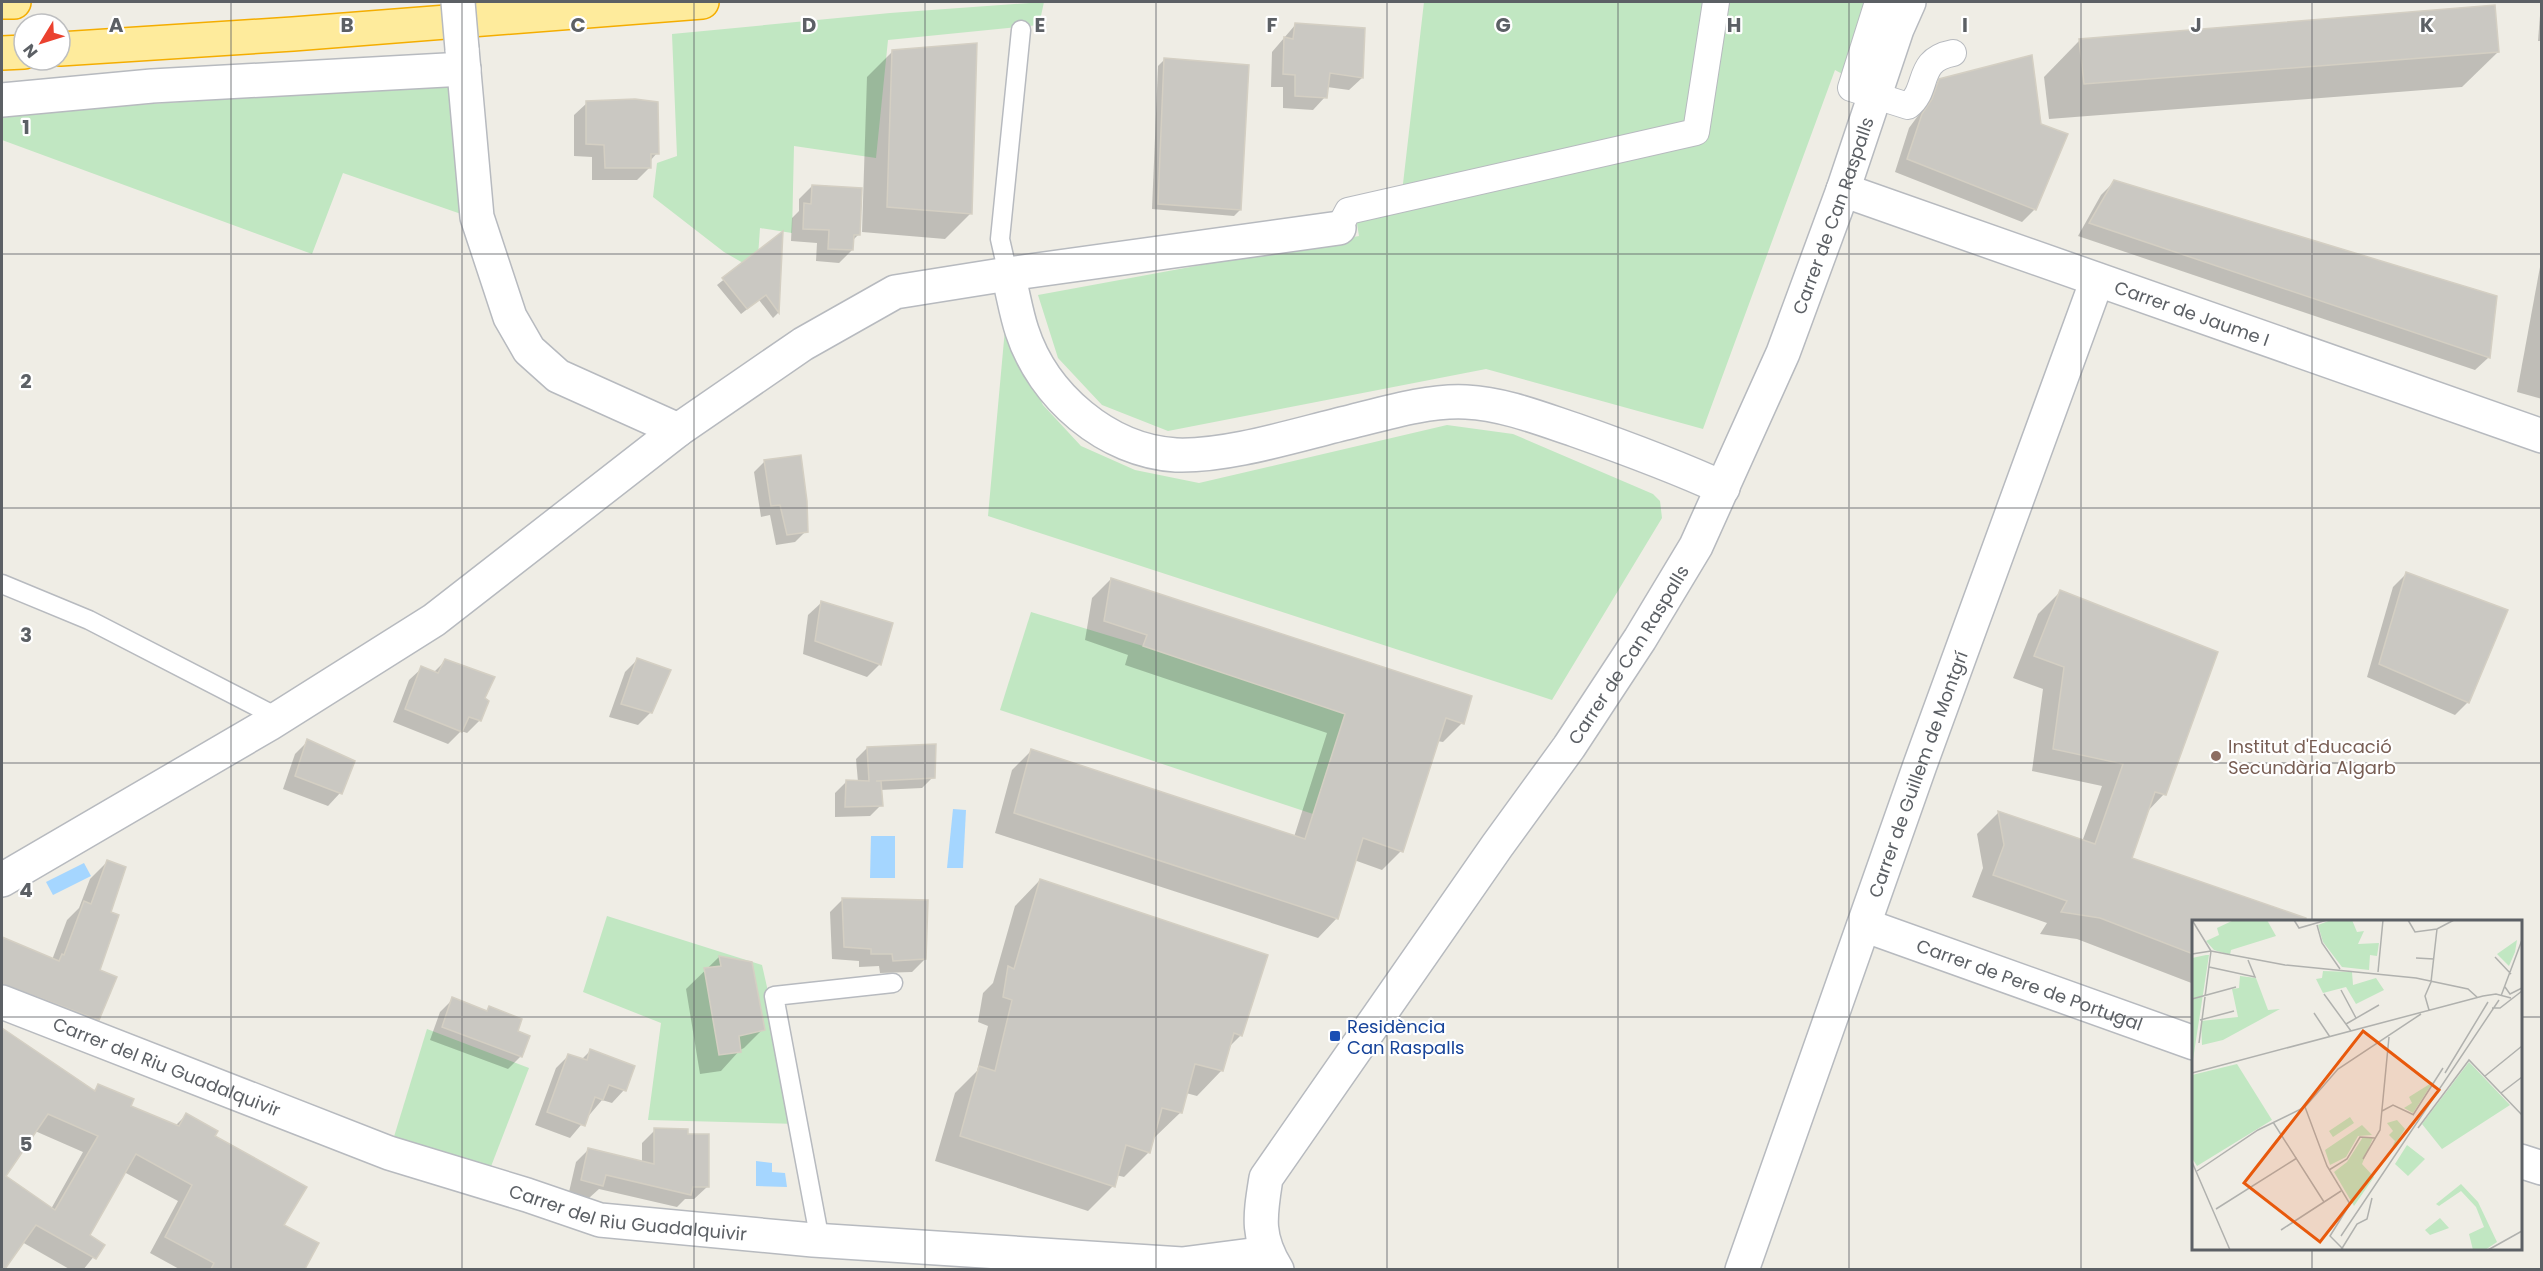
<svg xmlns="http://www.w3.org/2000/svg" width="2543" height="1271" font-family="Poppins,sans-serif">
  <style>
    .green { fill: #c1e7c2 }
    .water { fill: #a5d6ff }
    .shadow { fill: #0003 }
    .building { fill: #cac8c2; stroke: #d4cfc3; stroke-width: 1.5; fill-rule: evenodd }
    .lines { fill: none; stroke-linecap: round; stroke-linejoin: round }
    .service-casing { stroke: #b7babf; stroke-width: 21 }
    .pedestrian-casing { stroke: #b7babf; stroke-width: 28 }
    .minor-casing { stroke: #b7babf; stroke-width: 36 }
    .trunk-casing { stroke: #f4ad00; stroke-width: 36 }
    .service { stroke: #fff; stroke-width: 18 }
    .pedestrian { stroke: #fff; stroke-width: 26 }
    .minor { stroke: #fff; stroke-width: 33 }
    .trunk { stroke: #feeb9c; stroke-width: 33 }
    .minor-bridge-casing { stroke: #b7babf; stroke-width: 36; stroke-linecap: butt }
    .minor-bridge { stroke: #fff; stroke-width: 33 }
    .grid { fill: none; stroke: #5c6065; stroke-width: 1.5; stroke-opacity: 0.55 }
    .education-dot { fill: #8d6e63; stroke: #fff; stroke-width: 2 }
    .transit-dot { fill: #1a4fb4; stroke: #fff; stroke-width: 2 }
    .labels { text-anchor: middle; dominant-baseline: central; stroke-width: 4.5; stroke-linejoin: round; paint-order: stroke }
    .street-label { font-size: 18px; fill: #5c6065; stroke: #fff }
    .education-label { font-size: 18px; fill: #785e54; stroke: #fff; text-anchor: start }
    .transit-label { font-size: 18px; fill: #164399; stroke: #fff; text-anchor: start }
    .inset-road { fill: none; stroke: #b0b1ae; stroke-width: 1.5 }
    .view { fill: #e8590c; fill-opacity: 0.15; stroke: #e8590c; stroke-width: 3 }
    .inset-edge { fill: none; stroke: #5c6065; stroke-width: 3 }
    .grid-label { font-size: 20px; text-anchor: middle; font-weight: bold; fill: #5c6065; stroke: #fff; stroke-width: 4.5; stroke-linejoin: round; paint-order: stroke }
  </style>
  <rect width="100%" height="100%" fill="#efede5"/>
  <g class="green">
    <path d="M1044 2 1039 25 888 40 876 158 794 146 792 233 760 228 757 271 724 252 653 197 657 163 677 156 672 34 890 13Z"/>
    <path d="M1424 2H1869L1846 76 1835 70 1703 429 1486 369 1168 431 1102 405 1058 358 1038 295 1359 236 1354 206 1401 201Z"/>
    <path d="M452 84 464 215 343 173 312 254 2 140V114Z"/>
    <path d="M1005 329 1043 405 1081 446 1135 470 1199 483 1447 425 1513 434 1653 494 1660 501 1662 518 1552 700 988 516Z"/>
    <path d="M1031 612 1143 646 1345 714 1313 814 1000 710Z"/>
    <path d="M607 916 762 965 798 1124 648 1120 661 1023 583 992Z"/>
    <path d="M427 1029 529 1068 485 1182 389 1153Z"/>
  </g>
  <g class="water">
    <path d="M953 809 966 810 963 868H947Z"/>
    <path d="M871 836H895V878H870Z"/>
    <path d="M84 863 91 876 53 895 46 882Z"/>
    <path d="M756 1161 772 1163V1172L785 1173 787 1187 756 1186Z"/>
  </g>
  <g class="shadow">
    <path d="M2541 2H2542V41H2538Z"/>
    <path d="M1296 24 1362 78 1349 90 1327 87 1325 97 1313 110 1283 108V87H1271L1272 52Z"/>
    <path d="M2079 41 2498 52 2462 87 2049 119 2044 77Z"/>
    <path d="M893 51 970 214 945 239 862 232 867 77Z"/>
    <path d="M1164 60 1240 210 1234 216 1152 209 1158 66Z"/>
    <path d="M1940 81 2035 209 2022 222 1895 172 1909 128 1920 113 1927 94Z"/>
    <path d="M587 103 657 153 650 161V167L637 180H592V157L574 156V115Z"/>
    <path d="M2114 182 2495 297 2488 358 2475 370 2078 236 2101 195Z"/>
    <path d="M812 186 858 235 852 241V250L839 263 816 261 817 243 791 241 792 218 799 211V199Z"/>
    <path d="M781 234 778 313 773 318 759 300 741 314 717 285Z"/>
    <path d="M2542 256V399L2517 392Z"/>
    <path d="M765 461 806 531 795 542 776 545 770 515 761 517 754 472Z"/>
    <path d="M2406 574 2468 702 2455 715 2367 677 2393 587Z"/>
    <path d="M1111 579 1462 723 1443 742 1437 741 1401 851 1382 870 1354 860 1337 918 1318 938 995 833 1012 770 1031 751 1294 837 1327 733 1125 665 1128 655 1085 640 1092 598Z"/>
    <path d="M2060 592 2164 794 2147 812 2131 858 2309 920 2194 922V984L2077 939 2040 934 2047 923 1972 897 1983 868 1977 834 1998 813 2082 842 2102 786 2032 771 2043 689 2013 678 2038 614Z"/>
    <path d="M821 603 892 624 879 665 867 677 803 654 808 615Z"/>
    <path d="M446 660 483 699 480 720 467 733 461 731 448 744 393 722 409 680 422 668 434 672Z"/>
    <path d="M637 660 651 712 638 725 609 717 625 672Z"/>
    <path d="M308 741 340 793 328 806 283 789 295 754Z"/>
    <path d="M867 748 933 777 922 788 880 790 881 805 870 816 835 817V793L846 782H858L856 759Z"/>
    <path d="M107 862 109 913 98 970V1019L81 1036 2 1005V940L52 960 67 920 79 908 90 879Z"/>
    <path d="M1040 880 1241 1035 1229 1047 1222 1070 1197 1096 1186 1093 1181 1112 1155 1137H1153L1149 1152 1124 1177 1116 1175 1113 1186 1088 1211 935 1161 955 1093 977 1071 988 1026 978 1022 983 993 993 983 1015 906Z"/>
    <path d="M843 899 925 959 912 972 880 973 879 966 859 967V961L832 959 830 912Z"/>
    <path d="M719 957 763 1029 744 1048 740 1050 721 1071 700 1074 686 989Z"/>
    <path d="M453 999 485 1012 489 1008 521 1056 508 1069 430 1040 440 1012Z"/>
    <path d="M2 1030 93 1091 99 1086 129 1107 175 1126 186 1115 213 1136 282 1225 316 1244 303 1270H181L150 1253 178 1201 124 1172 88 1235 103 1245 83 1270H71L22 1242 2 1267V1196L14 1183 51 1209 83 1152 35 1131 2 1180Z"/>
    <path d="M590 1051 624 1090 612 1103 602 1100 570 1138 535 1125 556 1068 569 1055 581 1060Z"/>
    <path d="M655 1130 707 1187 694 1199H685L677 1207 599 1189 589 1198 569 1192 576 1162 588 1150 642 1162V1143Z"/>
  </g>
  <g class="building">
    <path d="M2495 5 2499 52 2084 84 2079 39Z"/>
    <path d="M1295 23 1365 28 1363 78 1330 73 1327 98 1295 96V75L1283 74 1284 37 1293 39Z"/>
    <path d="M977 43 972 214 887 207 892 50Z"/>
    <path d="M2032 55 2041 124 2068 134 2036 210 1907 159 1922 114 1932 99 1939 79Z"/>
    <path d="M1164 58 1249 65 1241 210 1158 204Z"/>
    <path d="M635 99 658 102 659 154H651V168H605L604 145 586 144V101Z"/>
    <path d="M2114 180 2497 296 2490 358 2089 223Z"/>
    <path d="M812 185 862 188 860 235H854L853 250 828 249 829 230 803 229 804 203 811 204Z"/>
    <path d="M783 231 779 313 766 295 747 309 722 278Z"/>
    <path d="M801 455 807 501 808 532 787 535 780 505 771 506 764 460Z"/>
    <path d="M2406 572 2508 610 2469 703 2379 664Z"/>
    <path d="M1111 578 1472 696 1464 724 1446 718 1403 852 1363 838 1338 919 1014 813 1031 749 1305 839 1345 714 1143 646 1147 635 1104 621Z"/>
    <path d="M2060 590 2218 652 2166 795 2155 792 2132 858 2306 918V921H2193V954L2100 918 2061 912 2067 901 1993 875 2004 845 1998 811 2095 844 2123 764 2053 749 2064 667 2034 656Z"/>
    <path d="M821 601 893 623 881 665 815 641Z"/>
    <path d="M637 658 671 670 652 713 621 704Z"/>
    <path d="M445 659 495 677 485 698 489 701 481 721 469 717 462 732 405 709 421 666 438 673Z"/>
    <path d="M307 739 355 761 342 794 295 776Z"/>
    <path d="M936 744 935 778 876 781H881L883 806 845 807 846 780 869 781 867 747Z"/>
    <path d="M107 860 126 867 111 912 119 915 100 970 117 977 99 1020 2 984V937L59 961 62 954 64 955 84 901 91 904Z"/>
    <path d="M1040 879 1268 955 1242 1036 1234 1033 1223 1071 1195 1064 1182 1113 1162 1108 1150 1153 1126 1145 1115 1187 960 1136 979 1066 995 1071 1012 1000 1003 997 1008 966 1014 969Z"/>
    <path d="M842 898 928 900 926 959 893 961 892 954H871V949L844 947Z"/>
    <path d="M719 956 752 962 765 1030 739 1036 741 1052 719 1055 704 968 721 966Z"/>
    <path d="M452 997 487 1011 489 1006 522 1019 518 1031 530 1036 522 1057 442 1027Z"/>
    <path d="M2 1028 95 1091 98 1084 134 1099 131 1106 179 1126 186 1113 218 1131 215 1136 307 1187 284 1225 319 1243 305 1269H211L214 1263 165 1237 192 1185 136 1154 90 1235 105 1245 96 1259 36 1225 5 1269H2ZM48 1114 98 1136 55 1210 6 1176Z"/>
    <path d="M590 1049 635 1066 626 1091 609 1085 603 1100 595 1097 585 1126 547 1112 568 1054 587 1060Z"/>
    <path d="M654 1128 688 1129V1134H709V1187H693L691 1195 606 1175 603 1186 581 1180 588 1148 654 1164Z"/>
  </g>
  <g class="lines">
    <g class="service-casing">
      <g id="service">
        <path d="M1008 274 1000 239 1021 30"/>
        <path d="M2 584 89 620 279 718"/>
        <path d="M820 1241 774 996 893 983"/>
      </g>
    </g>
    <g class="pedestrian-casing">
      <g id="pedestrian">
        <path d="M1878 2 1851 88 1908 106C1930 89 1915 60 1953 53"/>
        <path d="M1339 228 1348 211 1696 132 1716 2"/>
      </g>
    </g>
    <g class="minor-casing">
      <g id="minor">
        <path d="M462 49 477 217 510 317 529 350 558 376 678 430"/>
        <path d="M2 100 152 86 464 69"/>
        <path id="s1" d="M1843 190 2542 436"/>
        <path d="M1008 274C1013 293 1016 313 1022 331 1043 396 1107 451 1176 455 1228 457 1299 434 1350 422 1386 413 1429 400 1466 402 1504 404 1539 418 1575 430 1626 448 1675 466 1723 488"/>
        <path d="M2 880 269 724 434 620 678 430 803 344 895 292 1008 274 1339 228"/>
        <path id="s2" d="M1864 925 2194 1043"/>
        <path id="s3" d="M2 1002 389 1153 527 1195 600 1220 813 1240 1182 1264 1267 1253"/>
        <path d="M2520 1161 2542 1168"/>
        <path id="s4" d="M1277 1270C1256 1236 1260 1216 1266 1178L1497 846 1569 747 1640 639 1696 546 1783 353 1843 190 1897 29 1909 2"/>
        <path id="s5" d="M1742 1270 1920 765 2097 280"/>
      </g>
    </g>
    <g class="trunk-casing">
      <g id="trunk">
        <path d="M2 2H14"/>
        <path d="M60 49 293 34 702 2"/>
        <path d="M2 53 24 52"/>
      </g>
    </g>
    <use href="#service" class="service"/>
    <use href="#pedestrian" class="pedestrian"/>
    <use href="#minor" class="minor"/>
    <use href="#trunk" class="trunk"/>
    <g class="minor-bridge-casing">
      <path id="minor-bridge" d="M458 2 462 49"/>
    </g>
    <use href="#minor-bridge" class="minor-bridge"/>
  </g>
  <path class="grid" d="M231 2V1270M462 2V1270M694 2V1270M925 2V1270M1156 2V1270M1387 2V1270M1618 2V1270M1849 2V1270M2081 2V1270M2312 2V922M2 254H2542M2 508H2542M2 763H2542M2 1017H2194M2520 1017H2542M2312 1248V1270"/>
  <circle class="education-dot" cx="2216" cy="756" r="6"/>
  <rect class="transit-dot" x="1329" y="1030" width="12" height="12" rx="3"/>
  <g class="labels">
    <g class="street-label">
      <text stroke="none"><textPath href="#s4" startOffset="1218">Carrer de Can Raspalls</textPath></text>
      <text stroke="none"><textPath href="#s1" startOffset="370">Carrer de Jaume I</textPath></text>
      <text stroke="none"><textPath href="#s4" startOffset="732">Carrer de Can Raspalls</textPath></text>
      <text stroke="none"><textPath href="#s5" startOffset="526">Carrer de Guillem de Montgrí</textPath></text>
      <text stroke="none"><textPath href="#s2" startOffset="176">Carrer de Pere de Portugal</textPath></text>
      <text stroke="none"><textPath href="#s3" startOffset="177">Carrer del Riu Guadalquivir</textPath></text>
      <text stroke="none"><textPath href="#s3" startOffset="663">Carrer del Riu Guadalquivir</textPath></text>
    </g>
    <g class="education-label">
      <text x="2228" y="746">Institut d'Educació<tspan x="2228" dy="21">Secundària Algarb</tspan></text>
    </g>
    <g class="transit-label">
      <text x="1347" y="1026">Residència<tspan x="1347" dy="21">Can Raspalls</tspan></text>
    </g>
  </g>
  <g transform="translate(2192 920)">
    <rect width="330" height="330" fill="#efede5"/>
    <path d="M42 0H75L84 16 39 30 38 35 22 30 14 21 27 15 25 8ZM139 0H160L165 12 172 11 166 24 187 23 185 36 178 35 177 50 150 47 131 22 126 5ZM325 20 323 32 317 46 305 34ZM14 35H17L0 146V38ZM131 51 160 52 161 65 184 58 192 70 164 84 154 67 131 73 124 59 130 58ZM48 56 64 58 76 90 88 89 31 120 10 125 9 101 46 97 40 69 47 68ZM277 142 318 185 250 229 230 204ZM45 144 80 200 5 246 0 238V155ZM241 162 221 193 212 188 220 183 217 177ZM158 197 162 203 141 217 137 211ZM205 200 213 209 198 232 203 221 197 215 201 211 195 203ZM170 205 180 215 166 216 154 237 138 245 133 230ZM171 217 181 218 170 244 182 257 162 286 142 252 155 242ZM215 225 233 239 216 256 203 244ZM269 264 286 282 305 322 293 330H281L277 314 292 307 284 287 269 271 247 286 244 284ZM248 298 257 308 238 315 233 310Z" fill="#c1e7c2"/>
    <path class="inset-road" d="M0 0 19 31 7 123M102 0 107 8 135 0M216 0 223 12 245 9 262 0M125 5 130 23 148 49M0 34 19 31 93 45 224 58 276 69 286 78M303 37 319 54M224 38 242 39M17 47 63 57 56 40M186 52 191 0M313 67 318 74 330 68M149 70 164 98M132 74 159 111M309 76 330 20M0 79 44 67M300 88H308L330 71M237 90 233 76 239 62 245 9M122 93 138 117M8 100 42 91M154 104 187 85M0 153 291 76 304 74 319 78M253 153 296 82M293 156 330 126M309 173 330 157M113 187 135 246 158 284 138 316 151 329M190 191 201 185 222 195M221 195 251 148M81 202 132 282M226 208 277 140 330 195M171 239 188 210 197 117M0 242 38 330M137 250 155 239 168 217 183 218M5 251 66 210 113 187 146 149 229 94M24 289 105 238M89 310 149 271M149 316 307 80M149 330 165 304 175 299 180 278M296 330 330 311"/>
    <path class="view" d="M171 111 247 170 128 322 52 263Z"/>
    <rect width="330" height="330" class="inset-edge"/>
  </g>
  <g class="grid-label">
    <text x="116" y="32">A</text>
    <text x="347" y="32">B</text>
    <text x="578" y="32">C</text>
    <text x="809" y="32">D</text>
    <text x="1040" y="32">E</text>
    <text x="1272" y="32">F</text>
    <text x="1503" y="32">G</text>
    <text x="1734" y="32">H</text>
    <text x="1965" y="32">I</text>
    <text x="2196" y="32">J</text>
    <text x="2427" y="32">K</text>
    <text x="26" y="134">1</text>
    <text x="26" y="388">2</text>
    <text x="26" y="642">3</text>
    <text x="26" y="897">4</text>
    <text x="26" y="1151">5</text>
  </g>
  <rect width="2543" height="1271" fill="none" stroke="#5c6065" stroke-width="6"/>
  <g transform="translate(42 42) rotate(232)"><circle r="28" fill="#ffffff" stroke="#bebfc1" stroke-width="1.5"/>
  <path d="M0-4.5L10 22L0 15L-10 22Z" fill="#eb422f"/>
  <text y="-9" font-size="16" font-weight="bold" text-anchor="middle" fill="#5c6065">N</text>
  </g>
</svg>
